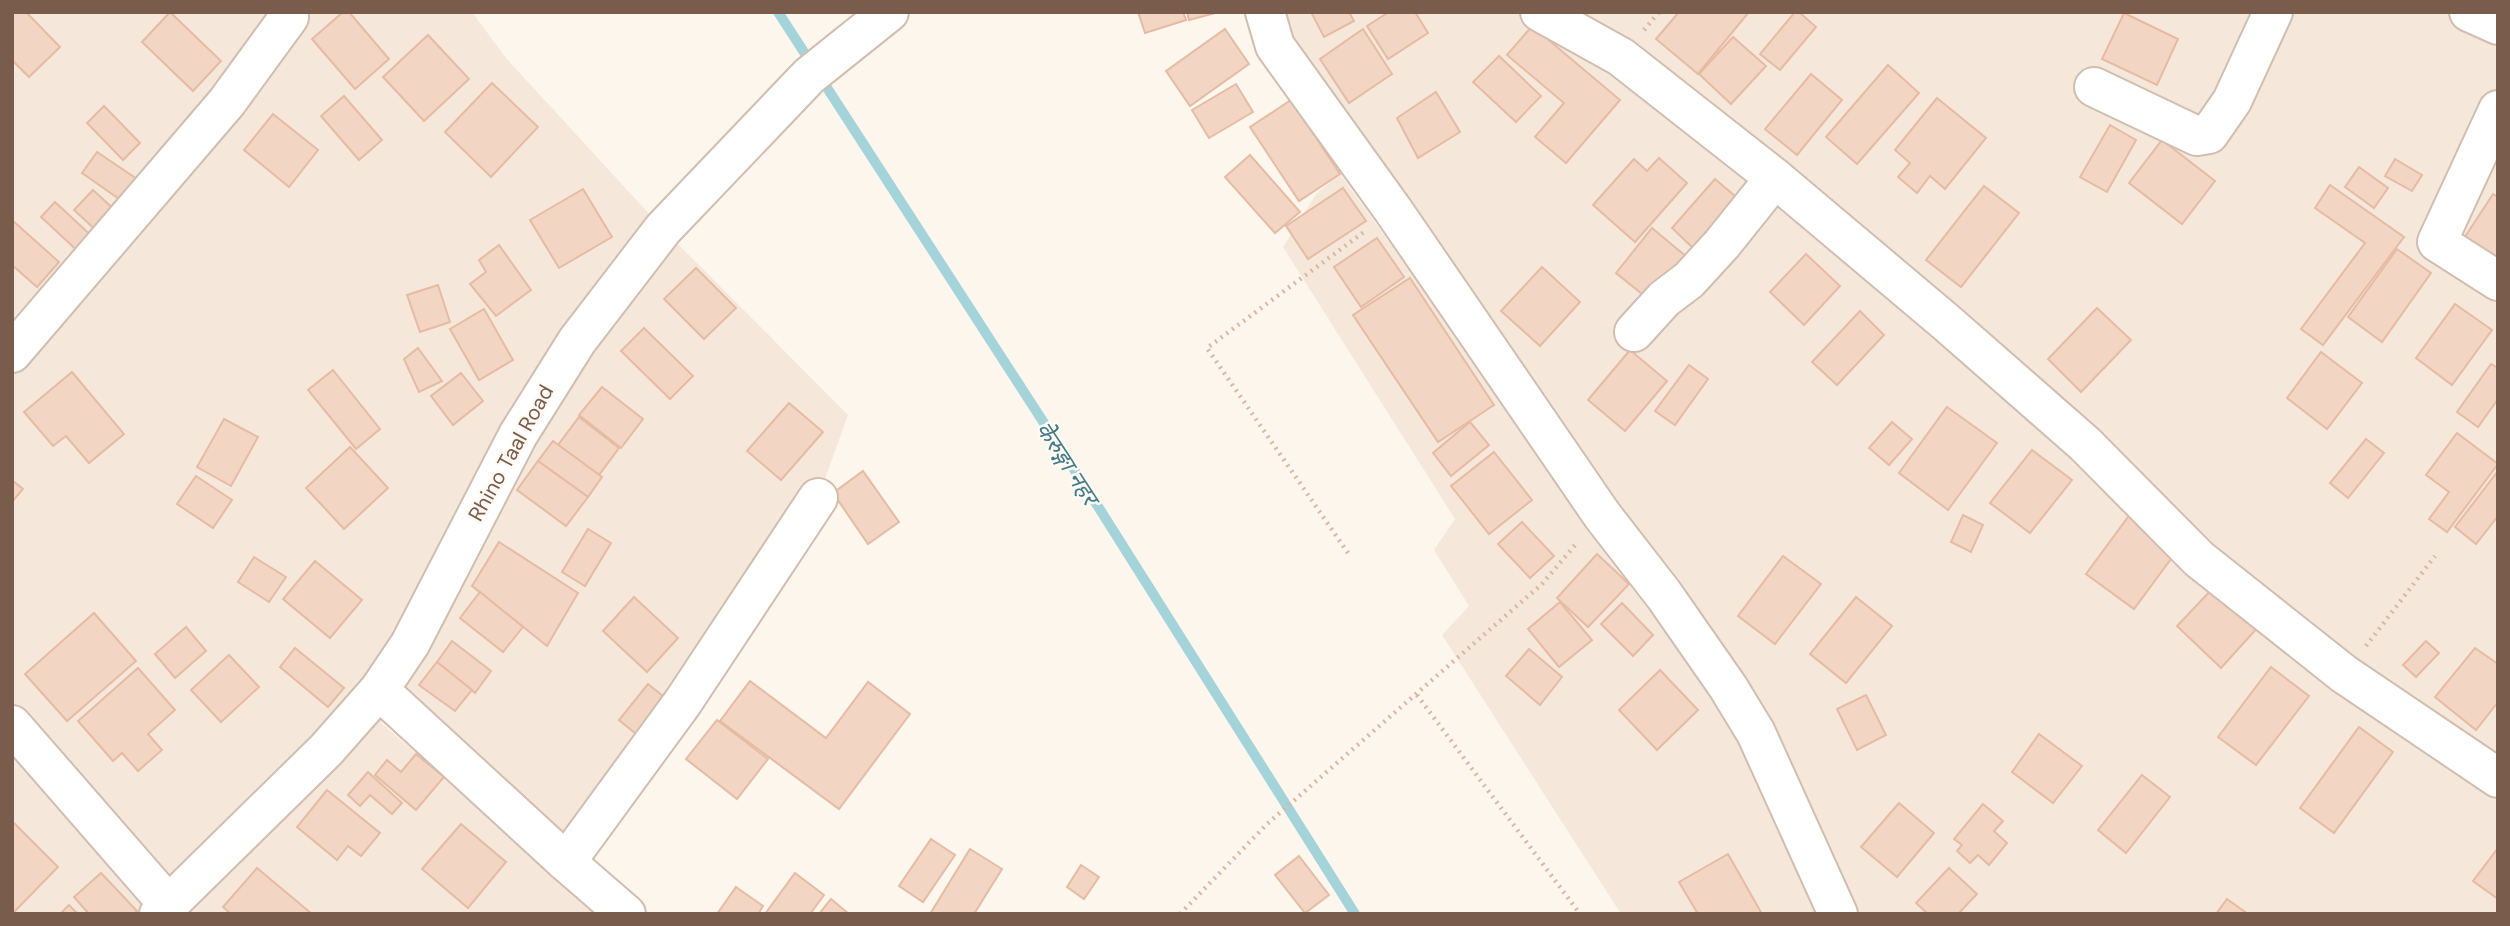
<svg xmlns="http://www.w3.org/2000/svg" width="2510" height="926" font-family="'DM Sans','Noto Sans Devanagari',sans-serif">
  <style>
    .residential { fill: #f5e8da }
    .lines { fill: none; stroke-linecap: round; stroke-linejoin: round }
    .stream { stroke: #a5d3da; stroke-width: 10 }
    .building { fill: #f3d5c3; stroke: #e6bba3; stroke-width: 2 }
    .minor-casing { stroke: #d1beb0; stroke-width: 42 }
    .path { stroke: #d9b8a5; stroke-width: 4.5; stroke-dasharray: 2 5; stroke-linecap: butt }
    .minor { stroke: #fff; stroke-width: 38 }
    .labels { text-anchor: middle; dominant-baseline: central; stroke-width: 5; stroke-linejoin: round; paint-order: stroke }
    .street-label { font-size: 21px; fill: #7a5c4d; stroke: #fffaf3 }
    .water-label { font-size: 23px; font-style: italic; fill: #437c86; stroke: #fffaf3 }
  </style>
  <rect width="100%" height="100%" fill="#fdf6ec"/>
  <g class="residential">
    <path d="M12 12H472L506 58 663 229 848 415 818 498 569 846 403 696 381 723 604 914H12Z"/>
    <path d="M1259 12H2498V914H1845L1810 834Z"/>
    <path d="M1340 174 1725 706 1827 914H1621L1442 635 1469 606 1434 550 1455 519 1283 247 1316 194Z"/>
  </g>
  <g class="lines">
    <path class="stream" d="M778 12 1099 508 1355 914"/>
  </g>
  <g class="building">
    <path d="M12 12H26L60 47 29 77 12 60Z"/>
    <path d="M170 12 221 61 193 91 142 42Z"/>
    <path d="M343 12H349L389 59 355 89 312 39Z"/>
    <path d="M1138 12H1183L1186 20 1145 33Z"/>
    <path d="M1187 12H1219L1189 20Z"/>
    <path d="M1311 12H1349L1354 21 1324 37Z"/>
    <path d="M1389 12H1415L1428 33 1388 59 1367 26Z"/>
    <path d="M1679 12H1749L1698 74 1656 39Z"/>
    <path d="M1795 12H1799L1816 27 1780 70 1760 54Z"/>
    <path d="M2124 13 2178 39 2157 85 2102 59Z"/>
    <path d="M1532 26 1620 100 1566 163 1535 137 1564 103 1507 55Z"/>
    <path d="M1225 29 1249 64 1190 106 1166 71Z"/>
    <path d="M1363 29 1392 74 1349 103 1320 59Z"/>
    <path d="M428 35 469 79 424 121 383 77Z"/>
    <path d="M1733 37 1766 66 1731 104 1699 74Z"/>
    <path d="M1499 56 1541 96 1516 122 1473 82Z"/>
    <path d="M1888 65 1919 93 1857 164 1826 137Z"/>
    <path d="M1811 74 1842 100 1797 155 1765 129Z"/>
    <path d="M492 83 538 127 491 177 445 132Z"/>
    <path d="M1236 84 1253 112 1209 138 1192 110Z"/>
    <path d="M1436 92 1460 132 1418 158 1397 118Z"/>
    <path d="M344 96 382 140 359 160 321 116Z"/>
    <path d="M1937 98 1986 138 1945 189 1930 176 1917 193 1898 177 1910 163 1895 150Z"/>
    <path d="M1291 100 1340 174 1299 201 1250 127Z"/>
    <path d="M104 106 140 143 123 160 87 123Z"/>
    <path d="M273 114 318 150 289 187 244 150Z"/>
    <path d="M2110 125 2136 140 2107 192 2080 177Z"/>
    <path d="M2162 140 2215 181 2182 224 2129 183Z"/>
    <path d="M97 152 140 181 125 203 82 173Z"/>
    <path d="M1250 155 1300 212 1275 233 1225 177Z"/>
    <path d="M1659 158 1687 183 1635 242 1593 205 1634 159 1647 171Z"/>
    <path d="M2395 159 2422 175 2412 191 2385 176Z"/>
    <path d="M2359 167 2388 188 2374 208 2345 187Z"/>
    <path d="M1715 179 1741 201 1696 251 1672 228Z"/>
    <path d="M2330 185 2404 237 2323 345 2301 329 2365 243 2315 208Z"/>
    <path d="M1984 186 2019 213 1961 287 1926 260Z"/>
    <path d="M1343 188 1366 221 1308 259 1286 226Z"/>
    <path d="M583 189 612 237 559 268 530 220Z"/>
    <path d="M93 190 118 213 99 233 74 210Z"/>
    <path d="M2493 194 2498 197V272L2459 246Z"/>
    <path d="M55 202 97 241 83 256 41 217Z"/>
    <path d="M12 220 59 262 37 287 12 265Z"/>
    <path d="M1652 228 1688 258 1652 302 1616 273Z"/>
    <path d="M1377 238 1404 277 1361 307 1334 267Z"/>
    <path d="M499 245 531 290 496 316 470 284 486 272 479 260Z"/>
    <path d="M2397 249 2431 273 2382 342 2348 317Z"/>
    <path d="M1806 254 1840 286 1804 325 1770 292Z"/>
    <path d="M1542 267 1580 302 1540 346 1501 311Z"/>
    <path d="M696 268 736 308 704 339 664 299Z"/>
    <path d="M1410 278 1494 405 1438 442 1353 315Z"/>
    <path d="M438 285 450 322 420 332 407 295Z"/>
    <path d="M2455 304 2492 330 2452 385 2416 358Z"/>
    <path d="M2097 308 2131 340 2081 392 2048 359Z"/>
    <path d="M484 309 513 360 479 380 450 329Z"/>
    <path d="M1860 311 1884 335 1837 385 1812 362Z"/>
    <path d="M644 328 693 376 670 399 621 351Z"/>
    <path d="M418 348 442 381 419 392 404 359Z"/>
    <path d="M1630 350 1667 381 1625 431 1588 400Z"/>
    <path d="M2321 352 2362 383 2327 429 2287 398Z"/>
    <path d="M2491 364 2498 368V399L2478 427 2457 412Z"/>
    <path d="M1689 365 1708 379 1675 425 1655 411Z"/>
    <path d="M333 370 380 429 356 449 308 390Z"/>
    <path d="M72 372 124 434 89 463 66 436 53 446 24 412Z"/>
    <path d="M461 373 483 401 453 425 431 396Z"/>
    <path d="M602 387 643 419 621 448 579 415Z"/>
    <path d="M789 403 823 432 781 480 747 451Z"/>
    <path d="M1947 407 1997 443 1948 510 1899 473Z"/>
    <path d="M579 417 619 448 599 475 558 445Z"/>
    <path d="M224 419 258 437 231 486 197 467Z"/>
    <path d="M1470 422 1489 445 1451 476 1433 453Z"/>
    <path d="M1892 422 1912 439 1889 465 1869 448Z"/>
    <path d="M2457 433 2498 464 2447 532 2429 519 2449 492 2426 475Z"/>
    <path d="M2366 439 2384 453 2348 498 2330 483Z"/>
    <path d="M553 441 602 477 588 497 538 461Z"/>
    <path d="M350 447 388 488 344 529 306 488Z"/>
    <path d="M2032 450 2072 480 2030 533 1990 503Z"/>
    <path d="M1494 452 1532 500 1489 534 1451 486Z"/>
    <path d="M538 461 588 497 566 526 517 490Z"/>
    <path d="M863 471 899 522 868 544 833 493Z"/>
    <path d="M2498 471V516L2476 544 2455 527Z"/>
    <path d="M196 476 232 500 213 528 177 504Z"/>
    <path d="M12 480 23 489 12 502Z"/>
    <path d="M2131 513 2179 548 2134 609 2086 574Z"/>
    <path d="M1963 515 1983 525 1971 552 1951 542Z"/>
    <path d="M1522 522 1554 556 1530 578 1498 544Z"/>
    <path d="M588 529 611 543 585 586 562 572Z"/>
    <path d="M499 542 578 593 547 646 472 586Z"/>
    <path d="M1597 554 1629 584 1588 627 1557 598Z"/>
    <path d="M1783 556 1821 584 1775 644 1738 616Z"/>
    <path d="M254 557 286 577 269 602 238 582Z"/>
    <path d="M315 561 362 600 330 638 283 599Z"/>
    <path d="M2216 585 2259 626 2221 668 2177 626Z"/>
    <path d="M480 592 523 627 503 652 460 618Z"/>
    <path d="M634 597 678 638 647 672 603 631Z"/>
    <path d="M1856 597 1892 626 1846 683 1810 654Z"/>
    <path d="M1560 602 1592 640 1559 667 1528 629Z"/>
    <path d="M1622 603 1653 635 1633 656 1601 624Z"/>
    <path d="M94 613 136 661 67 721 25 674Z"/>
    <path d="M186 627 206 651 175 678 155 654Z"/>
    <path d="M452 641 491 671 475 693 437 662Z"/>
    <path d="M2426 641 2439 653 2416 677 2403 665Z"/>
    <path d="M295 648 344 688 328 707 280 667Z"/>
    <path d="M2475 648 2498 664V702L2476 730 2435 697Z"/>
    <path d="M1529 649 1562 677 1540 705 1506 676Z"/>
    <path d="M229 655 259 687 221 722 191 690Z"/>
    <path d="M437 662 472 690 455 711 419 685Z"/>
    <path d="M2271 667 2309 696 2256 765 2218 737Z"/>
    <path d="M138 668 175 710 148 734 162 750 138 771 122 753 113 761 78 721Z"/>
    <path d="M1660 670 1698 710 1657 750 1619 710Z"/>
    <path d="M750 681 826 738 868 682 910 714 839 809 720 721Z"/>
    <path d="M648 684 674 705 646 742 619 720Z"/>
    <path d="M1866 695 1886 735 1857 750 1837 709Z"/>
    <path d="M717 720 768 759 737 799 686 759Z"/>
    <path d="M2359 727 2393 752 2334 833 2300 808Z"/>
    <path d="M2039 734 2082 766 2053 803 2012 772Z"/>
    <path d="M416 754 444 777 416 810 375 775 387 760 401 772Z"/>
    <path d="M368 772 402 803 392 814 370 795 360 806 348 795Z"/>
    <path d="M2142 775 2170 797 2126 853 2098 830Z"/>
    <path d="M327 790 380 833 361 856 348 846 337 860 297 827Z"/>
    <path d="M1899 803 1934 833 1897 877 1861 847Z"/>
    <path d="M1983 804 2003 821 1994 831 2007 843 1989 865 1978 855 1970 863 1957 851 1962 845 1954 839Z"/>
    <path d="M13 822 58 867 14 912 12 910Z"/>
    <path d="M461 824 506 862 468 908 422 869Z"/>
    <path d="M931 839 955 855 923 902 899 886Z"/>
    <path d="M2498 848V899L2473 881Z"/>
    <path d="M970 849 1002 869 974 914H930Z"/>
    <path d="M1728 854 1762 914H1698L1679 882Z"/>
    <path d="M1299 856 1329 895 1305 913 1275 875Z"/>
    <path d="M1081 865 1099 877 1084 899 1067 887Z"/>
    <path d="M257 868 312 914H231L223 907Z"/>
    <path d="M1949 868 1977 894 1958 914H1928L1916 903Z"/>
    <path d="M101 873 137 911 134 914H89L74 897Z"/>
    <path d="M795 873 824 895 810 914H765Z"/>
    <path d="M736 887 763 906 758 914H717Z"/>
    <path d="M831 899 849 914H819Z"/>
    <path d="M2227 899 2248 914H2216Z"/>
    <path d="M69 905 78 914H60Z"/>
  </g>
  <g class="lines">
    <g class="minor-casing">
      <g id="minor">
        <path d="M1265 12 1275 46 1393 210 1602 515 1664 595 1728 687 1756 733 1838 914"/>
        <path d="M1540 12 1621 57 1775 178 1947 323 2085 444 2199 559 2344 674 2498 778"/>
        <path d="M2469 12 2498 25"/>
        <path d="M2094 87 2197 136 2209 134 2232 101 2273 12"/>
        <path d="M2498 110 2437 242 2498 281"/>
        <path d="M1634 332 1664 299 1689 280 1722 244 1775 178"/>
        <path d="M12 353 227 102 289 17"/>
        <path d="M379 690 566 862 626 914"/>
        <path d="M12 725 168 904"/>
        <path d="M566 862 683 702 818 498"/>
        <path d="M159 914 326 750 379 690 410 644 518 435 577 341 663 229 809 76 889 12"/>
      </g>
    </g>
    <g class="path">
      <path d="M1644 30 1659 12"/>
      <path d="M1348 553 1207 348 1364 232"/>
      <path d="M2366 646 2435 556"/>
      <path d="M1417 695 1580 914"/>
      <path d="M1180 914 1267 824 1542 584 1576 544"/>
    </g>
    <use href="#minor" class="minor"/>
  </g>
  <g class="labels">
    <g class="street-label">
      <text transform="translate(511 453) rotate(-61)">Rhino Taal Road</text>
    </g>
    <g class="water-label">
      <text transform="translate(1067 463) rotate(57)">केेरुङ्गा नहर</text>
    </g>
  </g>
  <rect width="2510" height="926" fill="none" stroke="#7a5c4d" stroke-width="28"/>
</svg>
